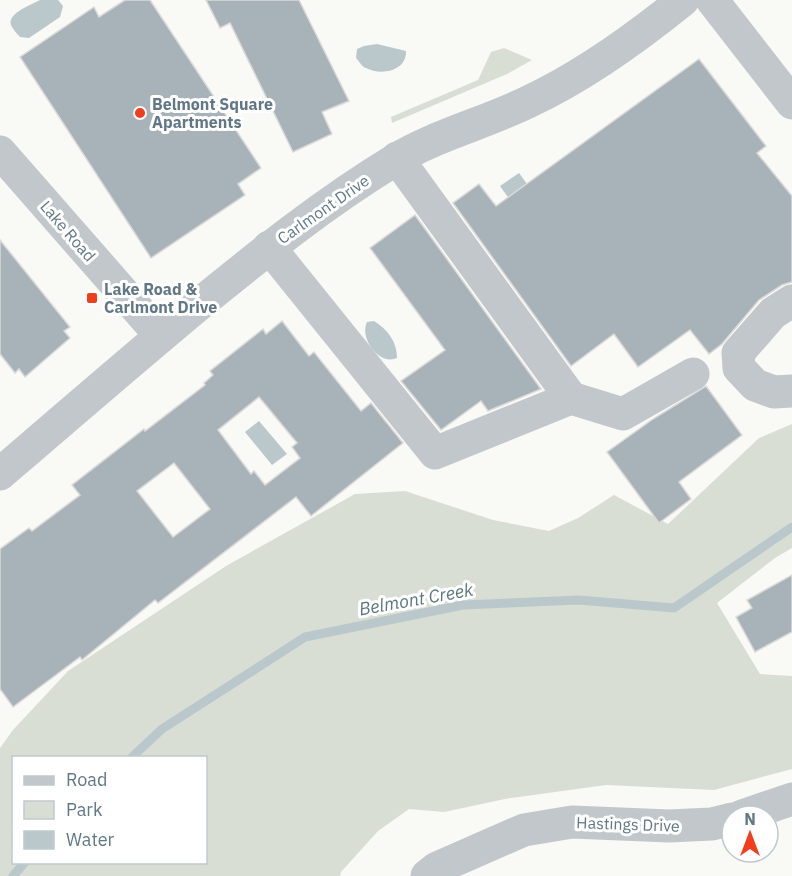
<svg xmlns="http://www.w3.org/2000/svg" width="792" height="876" font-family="'IBM Plex Sans',sans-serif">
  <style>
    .green { fill: #d9ded5; fill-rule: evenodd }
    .water { fill: #bac8cc }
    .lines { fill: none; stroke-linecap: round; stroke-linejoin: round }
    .stream { stroke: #bac8cc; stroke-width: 9 }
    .building { fill: #a8b3b9; stroke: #dbdad8; stroke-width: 1.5; fill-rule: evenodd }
    .minor { stroke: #c1c7ca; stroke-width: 33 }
    .poi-dot { fill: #f13f1d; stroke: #fff; stroke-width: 2 }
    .labels { text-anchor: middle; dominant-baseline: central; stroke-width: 6; stroke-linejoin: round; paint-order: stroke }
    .poi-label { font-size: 16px; font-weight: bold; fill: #617784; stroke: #fff; text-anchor: start }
    .street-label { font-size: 16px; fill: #617784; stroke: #fff }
    .water-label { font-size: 18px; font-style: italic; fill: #5c777e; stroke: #fff }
  </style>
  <rect width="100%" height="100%" fill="#f9f9f6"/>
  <g class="green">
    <path d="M504 48 532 60 507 74 392 123 391 117 478 80 491 52Z"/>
    <path d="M792 424V548L775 558 717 603 760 674 792 676V769L714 790 606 785 505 799 444 812 409 809 378 831 341 872 340 876H0V748L13 730 68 671 226 566 355 494 405 491 493 520 549 531 578 518 614 495 668 524 759 438ZM14 758H206V862H14Z"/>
  </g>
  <g class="water">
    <path d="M40 0H58L63 6 60 17 29 38 20 37C17 34 13 29 11 25 7 13 33 4 40 0Z"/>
    <path d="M377 44 406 51C407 71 381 76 366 68 362 67 359 61 356 58L357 49 364 46Z"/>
    <path d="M519 173 546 210 527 224 500 186Z"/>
    <path d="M374 321C387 329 397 341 397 358 379 366 359 338 367 322Z"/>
    <path d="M259 421 287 454 272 465 245 432Z"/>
  </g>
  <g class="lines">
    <g class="stream">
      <path d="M131 758 162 729 305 637 463 605 579 600 674 608 792 527"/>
      <path d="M13 876 25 862"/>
    </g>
  </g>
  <g class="building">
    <path d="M125 0H150L261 168 238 184 245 195 151 258 20 57 94 7 99 17Z"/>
    <path d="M206 0H299L349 101 322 112 332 134 293 152 230 23 220 28Z"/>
    <path d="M699 59 766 146 757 153 792 196V282L782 285 759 300 722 344 709 354 690 330 638 367 614 334 571 366 453 203 479 184 496 206Z"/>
    <path d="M415 215 541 389 488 411 481 401 441 430 401 381 445 350 370 248Z"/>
    <path d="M0 240 70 327 64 331 70 338 25 377 19 369 15 373 0 354Z"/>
    <path d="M282 321 309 356 314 352 361 411 371 403 403 443 311 516 296 497 158 603 155 600 82 660 80 657 13 707 0 689V549L29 528 32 531 80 495 72 485 144 429 145 431 205 385 204 383 213 375 210 371 263 329 266 334ZM259 397 297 443 292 447 300 458 265 485 254 471 251 474 218 430ZM174 463 210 509 173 537 137 491Z"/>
    <path d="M706 386 742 435 679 482 691 499 659 523 607 452 653 419Z"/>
    <path d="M792 575V632L755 652 736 617 752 608 747 600Z"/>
  </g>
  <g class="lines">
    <g class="minor">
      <path d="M712 0 792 103"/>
      <path d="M0 152 161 336"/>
      <path d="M397 158 571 398"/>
      <path d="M269 247 435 453 571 398 623 414 693 374"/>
      <path d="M792 301 773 313 738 353 739 368 755 385 774 392 792 391"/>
      <path d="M0 474C65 418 131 361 197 306 261 254 324 203 395 160 436 135 485 123 528 102 584 76 635 39 683 0"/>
      <path d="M742 816 792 799"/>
      <path d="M427 876 437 868 524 830 572 822 669 826 712 824 732 819"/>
    </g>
  </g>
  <g class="poi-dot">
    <circle cx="140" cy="113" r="6"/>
    <rect x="86" y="292" width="12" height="12" rx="3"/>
  </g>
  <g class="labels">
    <g class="poi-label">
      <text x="152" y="104">Belmont Square<tspan x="152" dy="18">Apartments</tspan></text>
      <text x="104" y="289">Lake Road &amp;<tspan x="104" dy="18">Carlmont Drive</tspan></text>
    </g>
    <g class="street-label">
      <text transform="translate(323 209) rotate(-35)">Carlmont Drive</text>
      <text transform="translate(68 231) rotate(49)">Lake Road</text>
      <text transform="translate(628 824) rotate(2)">Hastings Drive</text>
    </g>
    <g class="water-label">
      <text transform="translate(416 599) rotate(-10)">Belmont Creek</text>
    </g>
  </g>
  <rect x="12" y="756" width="195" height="108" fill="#ffffff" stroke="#c0c9ce" stroke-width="1.5"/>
  <rect x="24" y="776" width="30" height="9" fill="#c1c7ca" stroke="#c0c9ce" stroke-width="1.5"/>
  <text x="66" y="786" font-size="18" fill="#617784">Road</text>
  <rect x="24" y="801" width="30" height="18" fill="#d9ded5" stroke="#c0c9ce" stroke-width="1.5"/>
  <text x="66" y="816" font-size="18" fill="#617784">Park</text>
  <rect x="24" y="831" width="30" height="18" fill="#bac8cc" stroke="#c0c9ce" stroke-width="1.5"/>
  <text x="66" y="846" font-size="18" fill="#617784">Water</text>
  <g transform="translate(750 834)"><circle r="28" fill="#ffffff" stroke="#c0c9ce" stroke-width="1.5"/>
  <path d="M0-4.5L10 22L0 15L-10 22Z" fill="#f13f1d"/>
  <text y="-9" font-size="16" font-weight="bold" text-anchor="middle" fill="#617784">N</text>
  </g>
</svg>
